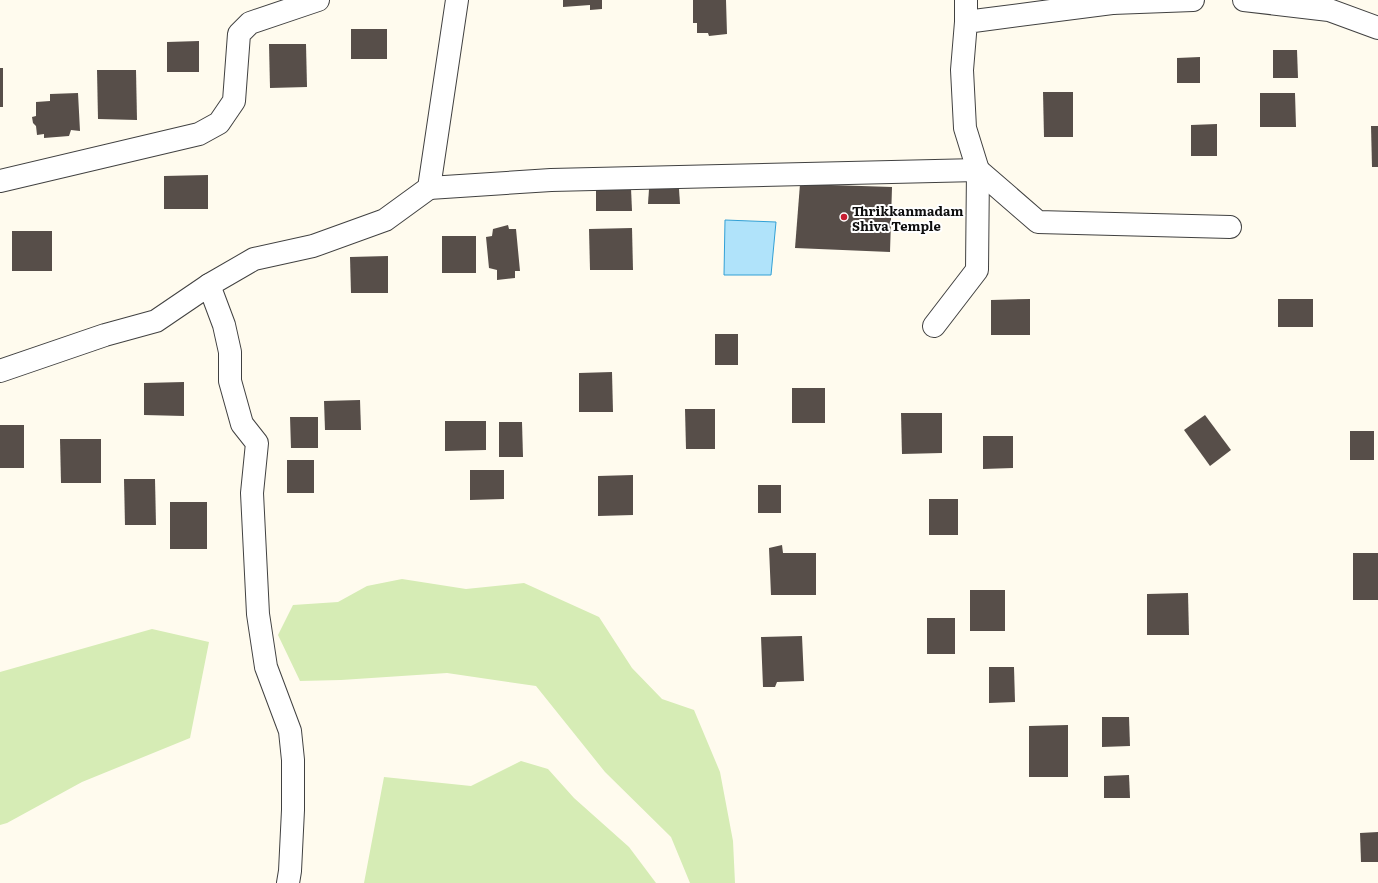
<svg xmlns="http://www.w3.org/2000/svg" width="1378" height="883" font-family="Literata,serif">
  <style>
    .green { fill: #d6ecb5 }
    .water { fill: #b0e3fa; stroke: #32a0d5 }
    .building { fill: #574e49 }
    .lines { fill: none; stroke-linecap: round; stroke-linejoin: round }
    .minor-casing { stroke: #414141; stroke-width: 24 }
    .minor { stroke: #fff; stroke-width: 22 }
    .poi-dot { fill: #c61d31; stroke: #fff; stroke-width: 1.5 }
    .labels { text-anchor: middle; dominant-baseline: central; stroke-width: 4; stroke-linejoin: round; paint-order: stroke }
    .poi-label { font-size: 13px; font-weight: bold; fill: #0e0e0e; stroke: #fff; text-anchor: start }
  </style>
  <rect width="100%" height="100%" fill="#fffbee"/>
  <g class="green">
    <path d="M402 579 466 589 524 583 599 617 632 668 662 699 694 710 720 772 733 841 735 883H690L671 837 605 772 536 686 447 673 341 680 300 681 278 635 293 605 338 602 367 586Z"/>
    <path d="M152 629 209 642 190 738 82 782 7 823 0 825V672Z"/>
    <path d="M521 761 548 769 574 798 629 847 656 883H364L384 777 471 786Z"/>
  </g>
  <path class="water" d="M725 220 776 222 771 275H724Z"/>
  <g class="building">
    <path d="M563 0H602V9L590 10V5L563 7Z"/>
    <path d="M693 0H726L727 34 709 36 708 33H697V23H693Z"/>
    <rect x="351" y="29" width="36" height="30"/>
    <path d="M199 41V72H167V42Z"/>
    <path d="M269 44H306L307 87 270 88Z"/>
    <path d="M1273 50H1297L1298 78H1273Z"/>
    <path d="M1200 57V83H1177V58Z"/>
    <rect x="0" y="68" width="3" height="39"/>
    <path d="M97 70H136L137 120 98 119Z"/>
    <path d="M1043 92H1073V137H1044Z"/>
    <path d="M78 93 80 131 71 130 69 136 44 138V134L37 135 36 126 33 123 32 117 36 116V102L50 101V94Z"/>
    <path d="M1260 93H1295L1296 127H1260Z"/>
    <path d="M1217 124V156H1191V125Z"/>
    <path d="M1371 126H1378V167H1372Z"/>
    <path d="M208 175V209H164V176Z"/>
    <path d="M800 184 892 187 890 252 795 248Z"/>
    <path d="M631 188 632 211H596V189Z"/>
    <path d="M649 189H679L680 204H648Z"/>
    <path d="M508 225 509 229H516L520 271H515V278L497 280V270L489 268 486 237 492 236 493 229Z"/>
    <path d="M632 228 633 270H590L589 229Z"/>
    <rect x="12" y="231" width="40" height="40"/>
    <rect x="442" y="236" width="34" height="37"/>
    <path d="M388 256V293H351L350 257Z"/>
    <path d="M1030 299V335H991V300Z"/>
    <rect x="1278" y="299" width="35" height="28"/>
    <rect x="715" y="334" width="23" height="31"/>
    <path d="M612 372 613 412H579V373Z"/>
    <path d="M184 382V416L144 415V383Z"/>
    <rect x="792" y="388" width="33" height="35"/>
    <path d="M360 400 361 430H325L324 401Z"/>
    <path d="M685 409H715V449H686Z"/>
    <path d="M901 413H942V453L902 454Z"/>
    <path d="M1205 415 1231 450 1210 466 1184 430Z"/>
    <path d="M290 417H318V448H291Z"/>
    <path d="M445 421H486V450L445 451Z"/>
    <path d="M499 422H522L523 457H499Z"/>
    <rect x="0" y="425" width="24" height="43"/>
    <rect x="1350" y="431" width="24" height="29"/>
    <path d="M983 436H1013V468L983 469Z"/>
    <path d="M60 439H101V483H61Z"/>
    <rect x="287" y="460" width="27" height="33"/>
    <path d="M470 470H504V499L470 500Z"/>
    <path d="M633 475V515L598 516V476Z"/>
    <path d="M124 479H155L156 525H125Z"/>
    <rect x="758" y="485" width="23" height="28"/>
    <rect x="929" y="499" width="29" height="36"/>
    <rect x="170" y="502" width="37" height="47"/>
    <path d="M782 545 783 553H816V595H771L769 548Z"/>
    <rect x="1353" y="553" width="25" height="47"/>
    <rect x="970" y="590" width="35" height="41"/>
    <path d="M1188 593 1189 635H1147V594Z"/>
    <rect x="927" y="618" width="28" height="36"/>
    <path d="M802 636 804 681 777 682 775 687H763L761 637Z"/>
    <path d="M989 667H1014L1015 702 989 703Z"/>
    <path d="M1102 717H1129L1130 746 1102 747Z"/>
    <path d="M1068 725V777H1029V726Z"/>
    <path d="M1129 775 1130 798H1104V776Z"/>
    <path d="M1378 832V862H1361L1360 833Z"/>
  </g>
  <g class="lines">
    <g class="minor-casing">
      <g id="minor">
        <path d="M1114 0 1112 3 1193 0"/>
        <path d="M1244 0 1329 10 1378 28"/>
        <path d="M966 22V0"/>
        <path d="M0 181 199 134 219 123 234 101 239 34 250 23 318 0"/>
        <path d="M429 188 551 180 978 170 1038 222 1230 227"/>
        <path d="M209 285 254 259 313 246 385 220 429 188 457 0"/>
        <path d="M934 326 977 270 978 170 965 128 962 70 966 22 1112 3"/>
        <path d="M0 371 105 335 156 321 209 285 224 325 230 352V381L242 424 257 443 252 493 258 614 266 667 290 731 293 760V810L290 871 288 883"/>
      </g>
    </g>
    <use href="#minor" class="minor"/>
  </g>
  <circle class="poi-dot" cx="844" cy="217" r="4"/>
  <g class="labels">
    <g class="poi-label">
      <text x="852" y="210">Thrikkanmadam<tspan x="852" dy="15">Shiva Temple</tspan></text>
    </g>
  </g>
</svg>
